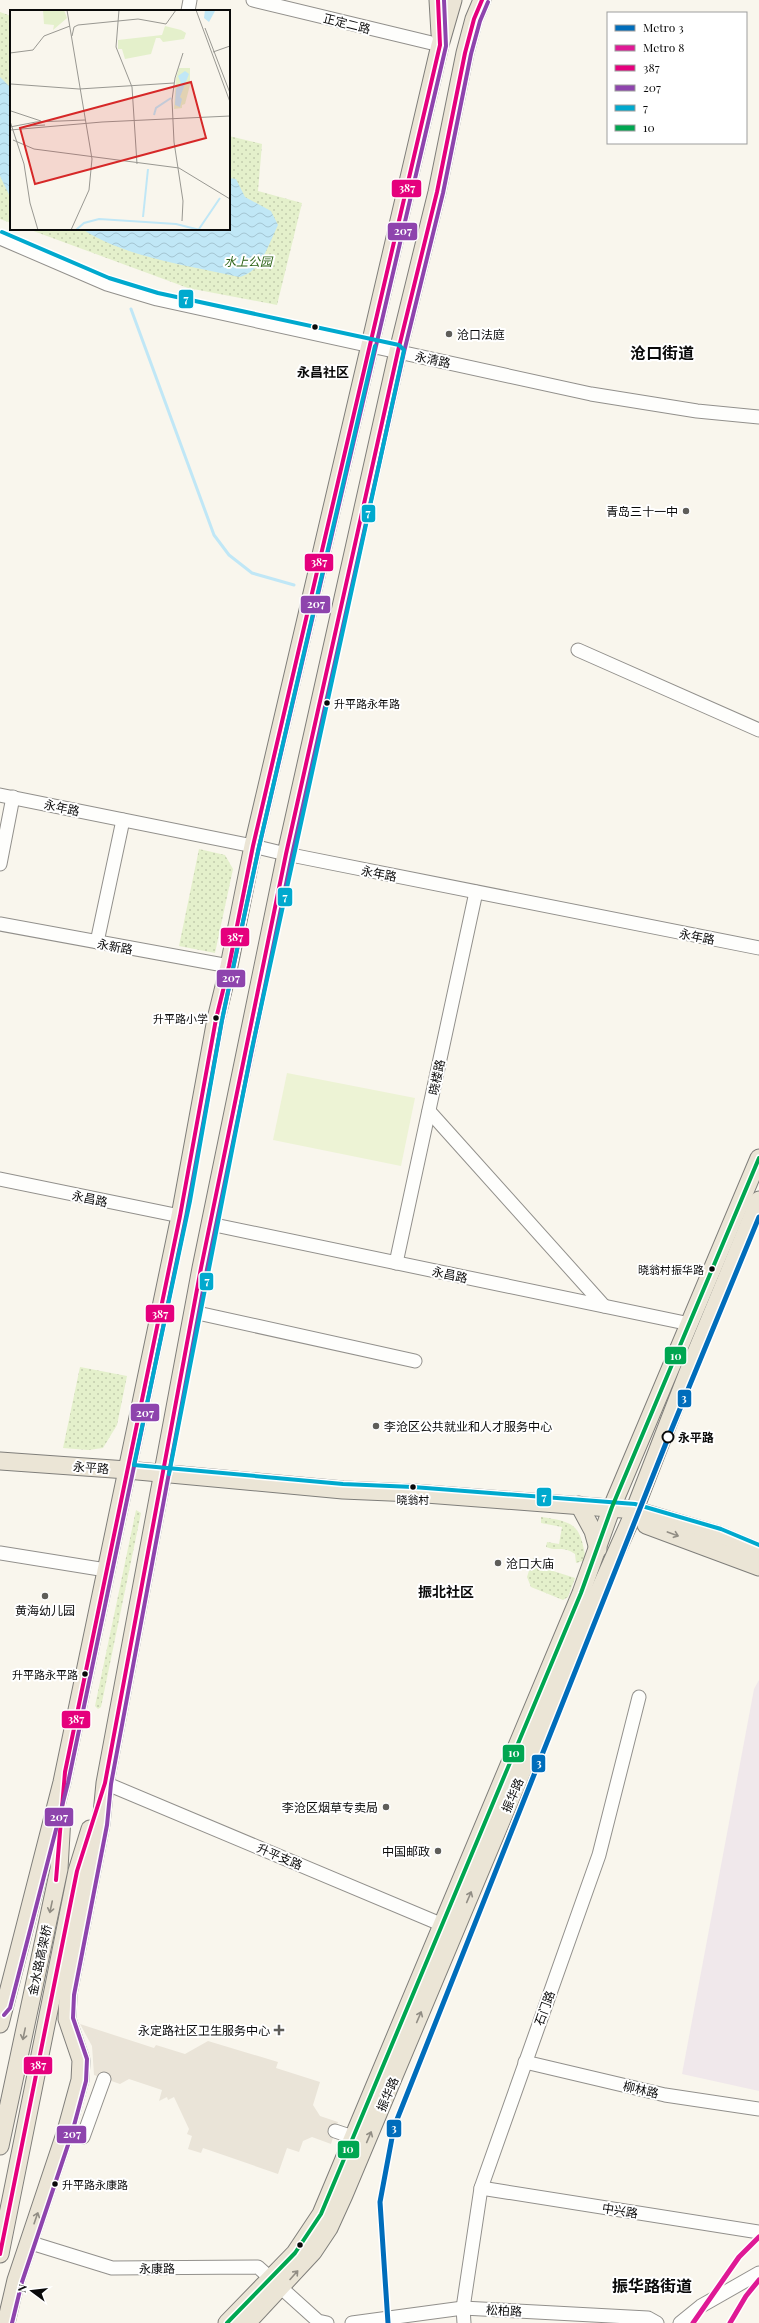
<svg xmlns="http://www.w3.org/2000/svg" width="759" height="2323" font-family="'Playfair Display','Noto Sans SC',serif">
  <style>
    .industrial { fill: #f0e8eb }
    .green { fill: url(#green-dots) }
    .pitch { fill: #edf3d5 }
    .plaza { fill: #eae4d8 }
    .water { fill: url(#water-waves) }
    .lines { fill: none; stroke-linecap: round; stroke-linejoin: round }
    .stream { stroke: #c0e7f6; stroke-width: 3 }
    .minor-casing { stroke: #92908c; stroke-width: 15 }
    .major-casing { stroke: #7f7e7a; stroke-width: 19 }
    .minor { stroke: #fefefc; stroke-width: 13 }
    .major { stroke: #ebe5d6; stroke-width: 17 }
    .bus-1-casing { stroke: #fff; stroke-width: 7 }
    .bus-2-casing { stroke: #fff; stroke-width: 7 }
    .bus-3-casing { stroke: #fff; stroke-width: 7 }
    .bus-4-casing { stroke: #fff; stroke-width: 7 }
    .bus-1 { stroke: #e5007d; stroke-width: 4 }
    .bus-2 { stroke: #8e44ad; stroke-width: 4 }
    .bus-3 { stroke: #00a9ce; stroke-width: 4 }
    .bus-4 { stroke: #00a651; stroke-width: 4 }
    .metro-1-casing { stroke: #fff; stroke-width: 8 }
    .metro-2-casing { stroke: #fff; stroke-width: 8 }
    .metro-1 { stroke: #006dbb; stroke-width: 5 }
    .metro-2 { stroke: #df1995; stroke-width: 5 }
    .oneway { stroke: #918d84 }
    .bus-dot { fill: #0a0a0a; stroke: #fff; stroke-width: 1.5 }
    .poi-dot { fill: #5e5d59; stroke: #fff; stroke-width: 1.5 }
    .stop-dot { fill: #fff; stroke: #0a0a0a; stroke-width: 2 }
    .labels { text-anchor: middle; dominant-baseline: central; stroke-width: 4; stroke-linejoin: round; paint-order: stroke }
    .bus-label { font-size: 11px; fill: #0a0a0a; stroke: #fff; text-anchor: end }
    .street-label { font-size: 12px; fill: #0a0a0a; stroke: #fff }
    .park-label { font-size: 12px; font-style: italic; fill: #2d6418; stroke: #fff }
    .poi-label { font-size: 12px; fill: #0a0a0a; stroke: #fff; text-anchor: end }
    .stop-label { font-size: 12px; font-weight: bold; fill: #0a0a0a; stroke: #fff; text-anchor: start }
    .neighbourhood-label { font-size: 13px; font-weight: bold; fill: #0a0a0a; stroke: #fff }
    .quarter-label { font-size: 14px; font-weight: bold; fill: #0a0a0a; stroke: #fff }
    .district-label { font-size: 16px; font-weight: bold; fill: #0a0a0a; stroke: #fff }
    .inset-river { fill: none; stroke: #c0e7f6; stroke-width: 2 }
    .inset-road { fill: none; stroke: #999892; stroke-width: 1 }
    .view { fill: #d62828; fill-opacity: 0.15; stroke: #d62828; stroke-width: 2 }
    .inset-edge { fill: none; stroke: #0a0a0a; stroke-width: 2 }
    .line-badge { stroke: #fff; stroke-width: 1.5 }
    .badge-label { font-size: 11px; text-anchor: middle; font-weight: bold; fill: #fff }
  </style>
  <defs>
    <pattern id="green-dots" width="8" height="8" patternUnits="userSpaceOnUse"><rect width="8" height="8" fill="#e4f0cb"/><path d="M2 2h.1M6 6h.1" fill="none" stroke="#c2ccad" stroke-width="1.8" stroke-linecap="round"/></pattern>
    <pattern id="water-waves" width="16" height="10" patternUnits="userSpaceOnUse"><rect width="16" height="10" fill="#c0e7f6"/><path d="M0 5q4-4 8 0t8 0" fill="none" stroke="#a4c5d2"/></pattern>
  </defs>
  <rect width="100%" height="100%" fill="#f9f6ed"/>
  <path class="industrial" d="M759 1680V2091L682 2074 754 1689Z"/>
  <g class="green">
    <path d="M0 12 11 16V223L0 219Z"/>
    <path d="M229 136 262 144 258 191 302 203 277 305 188 288 28 229H229Z"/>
    <path d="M199 849 225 855 233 869 215 953 179 946Z"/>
    <path d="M80 1367 127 1376 117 1425 103 1448 88 1450 63 1448Z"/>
    <path d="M136 1510 141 1513 101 1707 98 1709 95 1706Z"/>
    <path d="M541 1517C576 1522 580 1525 586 1560L576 1563 575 1554C562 1545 558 1552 546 1547L547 1542 559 1544 562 1527 541 1523Z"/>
    <path d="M533 1558 547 1569 575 1578 568 1597 563 1600 531 1587 527 1577Z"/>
  </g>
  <path class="pitch" d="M287 1073 415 1098 401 1166 273 1140Z"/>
  <path class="plaza" d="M80 2024 154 2048 156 2045 185 2054 208 2041 278 2062 276 2068 320 2082 313 2105 320 2116 338 2122 331 2144 312 2137 303 2141 299 2152 287 2148 278 2174 203 2148 201 2153 188 2149 192 2136 187 2134 189 2129 174 2097 168 2100 167 2097 159 2101 162 2090 129 2079 120 2084 94 2075 92 2046Z"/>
  <g class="water">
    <path d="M0 77 11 88V199L0 176Z"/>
    <path d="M229 178 236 179 245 197 271 211 278 225C269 243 261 273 239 277 187 265 127 258 82 229H229Z"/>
  </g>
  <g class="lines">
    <path class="stream" d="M131 309 214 535 229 555 252 573 294 585"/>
    <g class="minor-casing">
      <g id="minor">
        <path d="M253 0 440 45"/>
        <path d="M188 11 190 0"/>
        <path d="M0 238 107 284 157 299 591 394 697 411 759 417"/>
        <path d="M578 650 759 730"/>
        <path d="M0 795 253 846 286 854 759 948"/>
        <path d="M0 864 13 797"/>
        <path d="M0 924 229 966"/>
        <path d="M97 942 123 820"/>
        <path d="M429 1111 604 1306"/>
        <path d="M0 1179 180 1216"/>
        <path d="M210 1224 690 1324"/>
        <path d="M396 1263 476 892"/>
        <path d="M193 1312 415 1361"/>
        <path d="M0 1553 106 1570"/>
        <path d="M105 1783 450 1928"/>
        <path d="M525 2062 665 2095 759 2109"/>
        <path d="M335 2131 353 2137"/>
        <path d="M83 2137 104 2079"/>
        <path d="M481 2188 759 2232"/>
        <path d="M28 2242 112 2268 258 2267 318 2321 327 2323"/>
        <path d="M352 2323 463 2308 648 2318 657 2323"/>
        <path d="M464 2323 463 2308 481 2188 599 1855 639 1697"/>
        <path d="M680 2323 701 2306 759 2273"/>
      </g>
    </g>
    <g class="major-casing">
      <g id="major">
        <path d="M438 0 440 34"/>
        <path d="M0 1461 127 1470 343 1490 413 1493 635 1510 719 1535 759 1552"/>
        <path d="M579 1505 593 1531 598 1549"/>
        <path d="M646 1525 759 1567"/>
        <path d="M0 2024 62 1782 180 1216 216 1019 229 966 253 846 440 45 453 0"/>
        <path d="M0 2146 59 1869 62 1816"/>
        <path d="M0 2254 77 1871 90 1829"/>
        <path d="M6 2323 16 2280 66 2131 80 2080 81 2060 67 2019 68 1994 101 1824 105 1783 201 1268 286 854 398 351 437 192 465 53 474 19 482 0"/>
        <path d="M227 2323 295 2253 321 2214 581 1593 612 1507 759 1158"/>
        <path d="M247 2323 313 2252 329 2228 344 2195 576 1643 631 1519 690 1367 759 1200"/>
      </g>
    </g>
    <use href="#minor" class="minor"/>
    <use href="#major" class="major"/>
    <g class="bus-1-casing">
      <g id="bus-1">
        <path d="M56 1880 65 1772 180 1216 216 1019 229 966 253 846 440 45 438 0"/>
        <path d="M0 2254 77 1871 105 1783 201 1268 286 854 398 351 437 192 465 53 474 19 482 0"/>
      </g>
    </g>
    <g class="bus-2-casing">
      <g id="bus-2">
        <path d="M4 2015 10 2008 68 1783 186 1217 222 1020 259 847 446 46 444 0"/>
        <path d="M12 2323 22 2282 72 2133 86 2081 87 2059 73 2018 74 1995 107 1825 111 1784 207 1269 292 855 404 352 443 193 471 54 480 21 488 2"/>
      </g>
    </g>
    <g class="bus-3-casing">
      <g id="bus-3">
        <path d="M2 232 109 278 158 293 399 345 404 350 251 1053 169 1474"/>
        <path d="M375 346 259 847 222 1020 190 1201 134 1465 343 1484 413 1487 635 1504 721 1529 759 1545"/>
      </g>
    </g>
    <g class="bus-4-casing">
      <path id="bus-4" d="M227 2323 295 2253 321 2214 581 1593 612 1507 759 1158"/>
    </g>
    <use href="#bus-1" class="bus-1"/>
    <use href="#bus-2" class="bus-2"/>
    <use href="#bus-3" class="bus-3"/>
    <use href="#bus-4" class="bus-4"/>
    <g class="metro-1-casing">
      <path id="metro-1" d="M388 2323 380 2202 394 2127 668 1438 759 1217"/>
    </g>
    <g class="metro-2-casing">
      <g id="metro-2">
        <path d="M693 2323 739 2257 759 2237"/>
        <path d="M730 2323 746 2296 759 2280"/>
      </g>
    </g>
    <use href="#metro-1" class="metro-1"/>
    <use href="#metro-2" class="metro-2"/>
  </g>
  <defs><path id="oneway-shaft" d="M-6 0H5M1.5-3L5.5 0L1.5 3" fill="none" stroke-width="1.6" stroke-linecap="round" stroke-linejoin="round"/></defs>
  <g class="oneway">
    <use href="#oneway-shaft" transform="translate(673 1534) rotate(20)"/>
    <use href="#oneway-shaft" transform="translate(469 1897) rotate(-67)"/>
    <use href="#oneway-shaft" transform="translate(51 1907) rotate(102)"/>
    <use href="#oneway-shaft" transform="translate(419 2017) rotate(-67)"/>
    <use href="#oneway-shaft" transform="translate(24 2034) rotate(102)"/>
    <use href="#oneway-shaft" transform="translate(369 2137) rotate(-67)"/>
    <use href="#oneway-shaft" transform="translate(36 2218) rotate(-71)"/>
    <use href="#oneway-shaft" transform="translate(294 2275) rotate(-48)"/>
  </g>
  <g class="bus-dot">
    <circle cx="315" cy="327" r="3.5"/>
    <circle cx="327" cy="703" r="3.5"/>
    <circle cx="216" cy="1018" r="3.5"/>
    <circle cx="712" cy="1269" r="3.5"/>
    <circle cx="413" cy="1487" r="3.5"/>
    <circle cx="85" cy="1674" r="3.5"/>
    <circle cx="55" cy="2184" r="3.5"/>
    <circle cx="300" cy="2245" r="3.5"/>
  </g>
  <g class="poi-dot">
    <circle cx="449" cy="334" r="4"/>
    <circle cx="686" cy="511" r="4"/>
    <circle cx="376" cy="1426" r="4"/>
    <circle cx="498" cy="1563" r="4"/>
    <circle cx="45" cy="1596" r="4"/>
    <circle cx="386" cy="1807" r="4"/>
    <circle cx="438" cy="1851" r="4"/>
    <path d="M277 2024h4v4h4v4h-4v4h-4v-4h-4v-4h4z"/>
  </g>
  <circle class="stop-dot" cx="668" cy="1437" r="5.5"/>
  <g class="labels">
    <g class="bus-label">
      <text x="334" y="703" text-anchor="start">升平路永年路</text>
      <text x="208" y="1018">升平路小学</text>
      <text x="704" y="1269">晓翁村振华路</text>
      <text x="413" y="1499" text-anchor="middle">晓翁村</text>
      <text x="78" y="1674">升平路永平路</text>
      <text x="62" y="2184" text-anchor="start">升平路永康路</text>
    </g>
    <g class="street-label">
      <text transform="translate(347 23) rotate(14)">正定二路</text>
      <text transform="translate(433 359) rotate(12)">永清路</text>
      <text transform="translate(62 807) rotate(12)">永年路</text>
      <text transform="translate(379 873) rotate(11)">永年路</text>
      <text transform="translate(697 936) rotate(11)">永年路</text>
      <text transform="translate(115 946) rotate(10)">永新路</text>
      <text transform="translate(436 1077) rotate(-78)">晓楼路</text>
      <text transform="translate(90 1198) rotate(12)">永昌路</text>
      <text transform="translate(450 1274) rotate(12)">永昌路</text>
      <text transform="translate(91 1467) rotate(4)">永平路</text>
      <text transform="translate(512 1795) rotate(-67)">振华路</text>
      <text transform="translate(280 1856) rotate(23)">升平支路</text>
      <text transform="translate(39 1960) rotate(-78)">金水路高架桥</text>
      <text transform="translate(544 2008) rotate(-70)">石门路</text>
      <text transform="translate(641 2089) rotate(13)">柳林路</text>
      <text transform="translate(387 2094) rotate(-67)">振华路</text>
      <text transform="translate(620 2210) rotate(9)">中兴路</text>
      <text transform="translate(157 2268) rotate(-1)">永康路</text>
      <text transform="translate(504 2310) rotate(3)">松柏路</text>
    </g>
    <g class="park-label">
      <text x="248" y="261">水上公园</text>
    </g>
    <g class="poi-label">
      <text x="457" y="334" text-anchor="start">沧口法庭</text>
      <text x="678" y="511">青岛三十一中</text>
      <text x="384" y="1426" text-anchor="start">李沧区公共就业和人才服务中心</text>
      <text x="506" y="1563" text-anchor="start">沧口大庙</text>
      <text x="45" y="1610" text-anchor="middle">黄海幼儿园</text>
      <text x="378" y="1807">李沧区烟草专卖局</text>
      <text x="430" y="1851">中国邮政</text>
      <text x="270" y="2030">永定路社区卫生服务中心</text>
    </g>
    <g class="stop-label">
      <text x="678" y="1437">永平路</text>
    </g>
    <g class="neighbourhood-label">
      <text x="323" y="371">永昌社区</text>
    </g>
    <g class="quarter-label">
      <text x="446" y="1591">振北社区</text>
    </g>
    <g class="district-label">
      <text x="662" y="352">沧口街道</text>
      <text x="652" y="2285">振华路街道</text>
    </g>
  </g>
  <g transform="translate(10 10)">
    <rect width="220" height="220" fill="#f9f6ed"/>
    <path d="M33 0H54L57 8 43 20 44 15 34 14ZM155 16 171 20 176 23 174 29 153 32 150 28H146L141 44 115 49 112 39H108V30L152 25ZM169 58H180V75L175 94 172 95V98L164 99 166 68Z" fill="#e4f0cb"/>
    <path d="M195 0 205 1 199 12 194 8ZM175 61 179 64 170 87 172 89 170 97 165 95 166 79 171 73 168 66Z" fill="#c0e7f6"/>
    <path class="inset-river" d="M144 105 146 98 161 88M133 207 138 159M189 219 210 188M66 220 74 213 89 209 166 214 190 220"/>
    <path class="inset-road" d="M57 0 82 149 79 180 61 220M109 0 106 37 122 77 127 154M186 0 220 92M195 18 220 83M62 26 64 17 68 15 128 9 156 14 166 0M203 42 220 36M0 43 23 40 34 26 60 16M0 64V105M1 74 69 79 164 73M1 101 31 111M0 111 14 154 20 193 28 220M18 116 35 115M0 117 26 112 75 110M0 120 92 112 220 106M3 130 24 139 169 158 220 189M172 211 173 191 164 132 162 90 165 68 173 43"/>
    <path class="view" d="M181 72 196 128 25 174 10 118Z"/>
    <rect width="220" height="220" class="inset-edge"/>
  </g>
  <g class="line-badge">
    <rect x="391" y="179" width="31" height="19" rx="4" fill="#e5007d"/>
    <rect x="387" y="222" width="31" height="19" rx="4" fill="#8e44ad"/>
    <rect x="178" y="289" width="16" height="20" rx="4" fill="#00a9ce"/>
    <rect x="361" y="504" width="15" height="19" rx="4" fill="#00a9ce"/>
    <rect x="304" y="553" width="30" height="19" rx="4" fill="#e5007d"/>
    <rect x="300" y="595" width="31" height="19" rx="4" fill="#8e44ad"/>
    <rect x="277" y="887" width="16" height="20" rx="4" fill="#00a9ce"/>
    <rect x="220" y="927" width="30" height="20" rx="4" fill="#e5007d"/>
    <rect x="216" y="969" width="30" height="19" rx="4" fill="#8e44ad"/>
    <rect x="199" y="1272" width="15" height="19" rx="4" fill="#00a9ce"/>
    <rect x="145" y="1304" width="30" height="19" rx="4" fill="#e5007d"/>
    <rect x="664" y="1346" width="23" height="19" rx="4" fill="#00a651"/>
    <rect x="677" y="1389" width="15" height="19" rx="4" fill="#006dbb"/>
    <rect x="130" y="1403" width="30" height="19" rx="4" fill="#8e44ad"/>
    <rect x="536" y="1487" width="16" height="20" rx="4" fill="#00a9ce"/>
    <rect x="61" y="1710" width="30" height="19" rx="4" fill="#e5007d"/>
    <rect x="502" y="1744" width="23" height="19" rx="4" fill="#00a651"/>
    <rect x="531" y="1754" width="15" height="19" rx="4" fill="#006dbb"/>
    <rect x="44" y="1807" width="30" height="20" rx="4" fill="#8e44ad"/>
    <rect x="23" y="2056" width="30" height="19" rx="4" fill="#e5007d"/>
    <rect x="386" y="2119" width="16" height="19" rx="4" fill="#006dbb"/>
    <rect x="56" y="2125" width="31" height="19" rx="4" fill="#8e44ad"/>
    <rect x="337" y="2140" width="23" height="19" rx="4" fill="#00a651"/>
  </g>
  <g class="badge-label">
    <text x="407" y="192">387</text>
    <text x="403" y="235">207</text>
    <text x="186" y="303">7</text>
    <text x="368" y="517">7</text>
    <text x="319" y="566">387</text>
    <text x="316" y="608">207</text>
    <text x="285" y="901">7</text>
    <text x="235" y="941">387</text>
    <text x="231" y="982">207</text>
    <text x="207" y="1285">7</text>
    <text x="160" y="1318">387</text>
    <text x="676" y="1360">10</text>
    <text x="684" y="1402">3</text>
    <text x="145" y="1417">207</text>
    <text x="544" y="1501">7</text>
    <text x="76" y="1723">387</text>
    <text x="514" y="1757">10</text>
    <text x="539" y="1767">3</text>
    <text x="59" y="1821">207</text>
    <text x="38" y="2069">387</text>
    <text x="394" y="2132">3</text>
    <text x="72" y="2138">207</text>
    <text x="348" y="2153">10</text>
  </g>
  <rect x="607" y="12" width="140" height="132" fill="#ffffff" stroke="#9d9d9d"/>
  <rect x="615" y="25" width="20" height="6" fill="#006dbb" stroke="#9d9d9d"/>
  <text x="643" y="32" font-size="12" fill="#0a0a0a">Metro 3</text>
  <rect x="615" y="45" width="20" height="6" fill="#df1995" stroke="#9d9d9d"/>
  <text x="643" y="52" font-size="12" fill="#0a0a0a">Metro 8</text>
  <rect x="615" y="65" width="20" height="6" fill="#e5007d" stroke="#9d9d9d"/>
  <text x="643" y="72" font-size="12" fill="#0a0a0a">387</text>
  <rect x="615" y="85" width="20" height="6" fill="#8e44ad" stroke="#9d9d9d"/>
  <text x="643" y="92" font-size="12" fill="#0a0a0a">207</text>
  <rect x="615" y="105" width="20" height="6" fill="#00a9ce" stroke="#9d9d9d"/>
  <text x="643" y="112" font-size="12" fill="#0a0a0a">7</text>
  <rect x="615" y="125" width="20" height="6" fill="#00a651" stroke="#9d9d9d"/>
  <text x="643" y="132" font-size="12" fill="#0a0a0a">10</text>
  <g transform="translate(32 2291) rotate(285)" stroke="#ffffff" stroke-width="3" paint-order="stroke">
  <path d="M0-3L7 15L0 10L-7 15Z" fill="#0a0a0a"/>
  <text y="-6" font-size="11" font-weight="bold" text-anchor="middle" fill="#0a0a0a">N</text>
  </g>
</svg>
